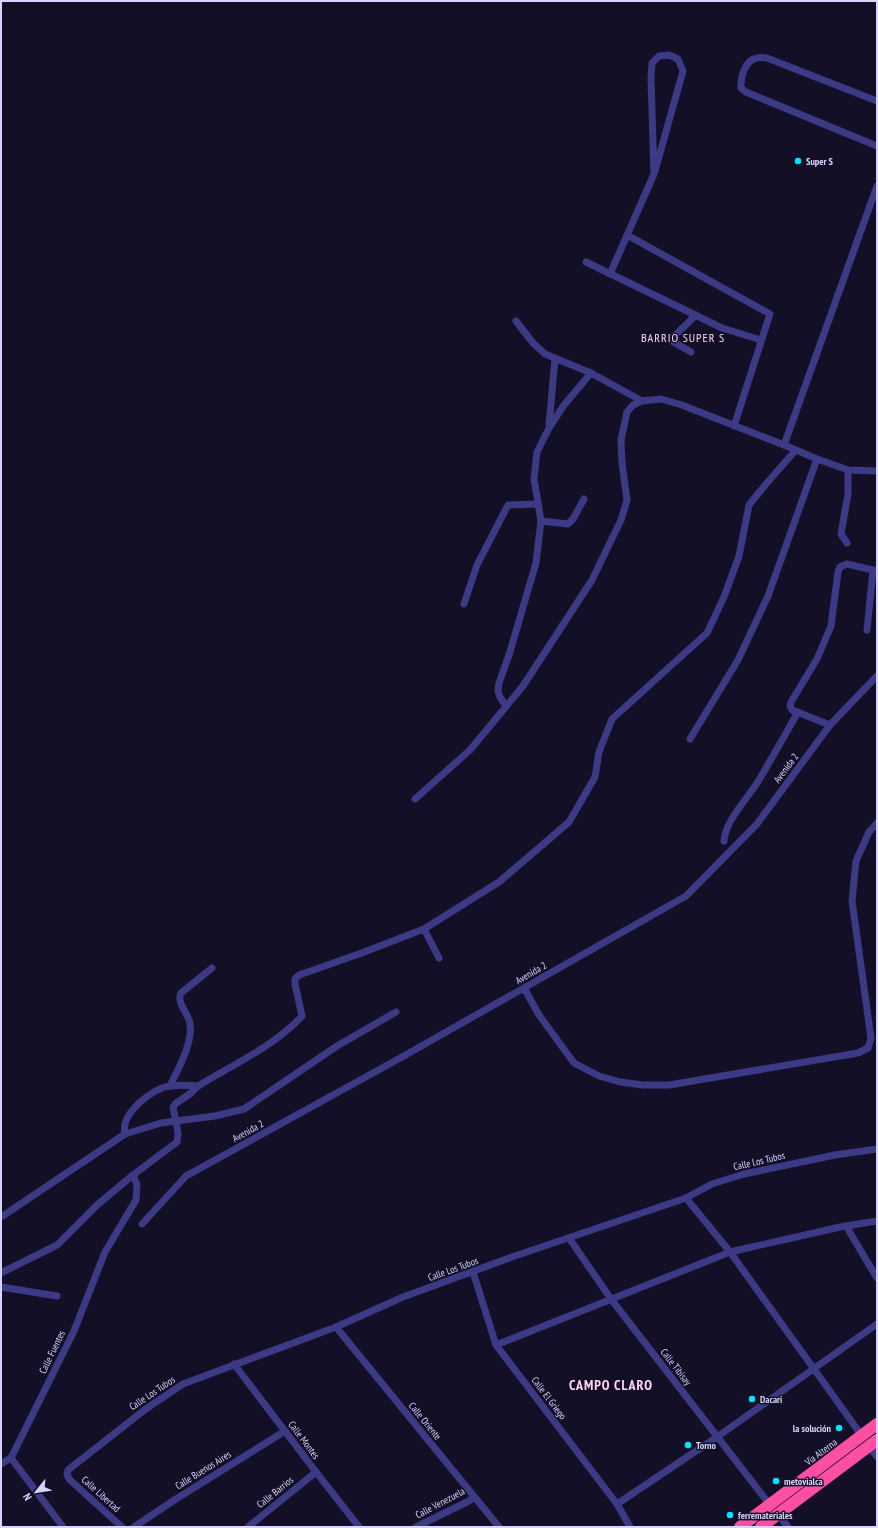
<svg xmlns="http://www.w3.org/2000/svg" width="878" height="1528" font-family="'PT Sans Narrow',sans-serif">
  <style>
    .lines { fill: none; stroke-linecap: round; stroke-linejoin: round }
    .street { stroke: #3d3a85; stroke-width: 7 }
    .highway { stroke: #ff4fa3; stroke-width: 12 }
    .poi-dot { fill: #00e5ff; stroke: #130f26; stroke-width: 1.5 }
    .labels { text-anchor: middle; dominant-baseline: central; stroke-width: 3; stroke-linejoin: round; paint-order: stroke }
    .poi-label { font-size: 10px; font-weight: bold; fill: #d9d4ff; stroke: #130f26; text-anchor: start }
    .street-label { font-size: 10px; fill: #d9d4ff; stroke: #130f26 }
    .quarter-label { font-size: 12px; letter-spacing: 1px; fill: #ffd6f0; stroke: #130f26 }
    .district-label { font-size: 14px; font-weight: bold; letter-spacing: 1px; fill: #ffd6f0; stroke: #130f26 }
  </style>
  <rect width="100%" height="100%" fill="#130f26"/>
  <g class="lines">
    <g class="street">
      <path d="M877 101 767 58C764 58 760 57 757 58 745 60 740 78 741 88L746 92 877 146"/>
      <path d="M627 235 770 314 734 426"/>
      <path d="M586 262 722 328 761 340"/>
      <path d="M610 274 654 174 655 171 683 71 678 59 669 55 659 56 652 63 651 78 654 174"/>
      <path d="M516 321 533 343 545 354 591 373 642 401"/>
      <path d="M691 352 670 340 695 316"/>
      <path d="M549 425 555 359"/>
      <path d="M784 445 877 186"/>
      <path d="M541 521 568 524 573 519 584 499"/>
      <path d="M847 543 841 534 848 494V470"/>
      <path d="M464 604 477 565 508 505 538 504"/>
      <path d="M867 630 873 570"/>
      <path d="M506 706 500 697 498 691 499 683 509 655 536 563 541 521 534 479 537 452 549 428 564 405 591 373"/>
      <path d="M830 725 792 710 790 706 791 702 817 659 831 626 838 572 840 567 847 564 877 571"/>
      <path d="M690 739 738 660 768 596 817 459"/>
      <path d="M415 799 470 750 523 686 592 580 621 520 627 500 622 463 621 440 627 412 633 405 642 401 661 399 682 405 784 445 817 459 848 470 877 471"/>
      <path d="M724 841C725 821 748 798 759 780 772 758 785 735 798 712"/>
      <path d="M424 929 439 958"/>
      <path d="M524 988 539 1015 574 1063 599 1076 620 1082 643 1085H669L858 1053 868 1048 871 1038 852 901 856 861 869 832 877 823"/>
      <path d="M396 1012 337 1046 244 1109 215 1116 176 1121 173 1108 175 1104 191 1093 198 1086C232 1065 275 1046 302 1016L295 984V979L299 975 359 954 424 929 499 882 569 822 595 777 599 752 612 719 707 633 724 597 739 556 749 505 766 484 795 451"/>
      <path d="M170 1086C178 1069 193 1043 190 1024 189 1014 176 1003 181 993L212 968"/>
      <path d="M125 1134C120 1114 152 1088 170 1086 179 1084 189 1086 198 1086"/>
      <path d="M686 1198 730 1252 862 1436"/>
      <path d="M1 1217 125 1134 161 1123 176 1121 178 1134 177 1142 133 1175 97 1205 57 1245 1 1273"/>
      <path d="M142 1224 186 1176 402 1057 686 896 757 824 830 725 877 676"/>
      <path d="M846 1226 877 1278"/>
      <path d="M569 1238 611 1299 770 1505"/>
      <path d="M473 1272 496 1345 617 1504 630 1527"/>
      <path d="M1 1287 57 1296"/>
      <path d="M336 1327 499 1527"/>
      <path d="M496 1345 730 1252 840 1227 877 1221"/>
      <path d="M234 1364 316 1472 359 1527"/>
      <path d="M869 1446 877 1457"/>
      <path d="M1 1464 11 1458"/>
      <path d="M617 1504 717 1437 877 1324"/>
      <path d="M778 1514 788 1527"/>
      <path d="M63 1527 11 1458 74 1331 105 1252 136 1200 137 1185 133 1175"/>
      <path d="M122 1527 70 1480 67 1475 68 1470 147 1408 183 1384 336 1327 403 1297 512 1257 686 1198 712 1184 744 1174 835 1155 877 1149"/>
      <path d="M134 1527 176 1499 285 1431"/>
      <path d="M248 1527 316 1472"/>
      <path d="M416 1527 469 1501 474 1497"/>
    </g>
    <g class="highway">
      <path d="M740 1527 877 1424"/>
      <path d="M761 1527 877 1440"/>
    </g>
  </g>
  <g class="poi-dot">
    <circle cx="798" cy="161" r="4"/>
    <circle cx="752" cy="1399" r="4"/>
    <circle cx="839" cy="1428" r="4"/>
    <circle cx="688" cy="1445" r="4"/>
    <circle cx="776" cy="1481" r="4"/>
    <circle cx="730" cy="1515" r="4"/>
  </g>
  <g class="labels">
    <g class="poi-label">
      <text x="806" y="161">Super S</text>
      <text x="760" y="1399">Dacari</text>
      <text x="831" y="1428" text-anchor="end">la solución</text>
      <text x="696" y="1445">Torno</text>
      <text x="784" y="1481">metovialca</text>
      <text x="738" y="1515">ferremateriales</text>
    </g>
    <g class="street-label">
      <text transform="translate(786 768) rotate(-53)">Avenida 2</text>
      <text transform="translate(531 973) rotate(-30)">Avenida 2</text>
      <text transform="translate(248 1131) rotate(-29)">Avenida 2</text>
      <text transform="translate(759 1161) rotate(-13)">Calle Los Tubos</text>
      <text transform="translate(453 1269) rotate(-20)">Calle Los Tubos</text>
      <text transform="translate(52 1352) rotate(-64)">Calle Fuentes</text>
      <text transform="translate(676 1367) rotate(52)">Calle Tibisay</text>
      <text transform="translate(152 1393) rotate(-34)">Calle Los Tubos</text>
      <text transform="translate(549 1398) rotate(53)">Calle El Griego</text>
      <text transform="translate(425 1421) rotate(51)">Calle Oriente</text>
      <text transform="translate(304 1440) rotate(53)">Calle Montes</text>
      <text transform="translate(821 1452) rotate(-37)">Vía Alterna</text>
      <text transform="translate(203 1470) rotate(-32)">Calle Buenos Aires</text>
      <text transform="translate(275 1492) rotate(-39)">Calle Barrios</text>
      <text transform="translate(101 1494) rotate(42)">Calle Libertad</text>
      <text transform="translate(440 1503) rotate(-28)">Calle Venezuela</text>
    </g>
    <g class="quarter-label">
      <text x="683" y="337">BARRIO SUPER S</text>
    </g>
    <g class="district-label">
      <text x="611" y="1385">CAMPO CLARO</text>
    </g>
  </g>
  <rect width="878" height="1528" fill="none" stroke="#d9d4ff" stroke-width="4"/>
  <g transform="translate(36 1492) rotate(240)" stroke="#130f26" stroke-width="3" paint-order="stroke">
  <path d="M0-3L7 15L0 10L-7 15Z" fill="#d9d4ff"/>
  <text y="-6" font-size="11" font-weight="bold" text-anchor="middle" fill="#d9d4ff">N</text>
  </g>
</svg>
